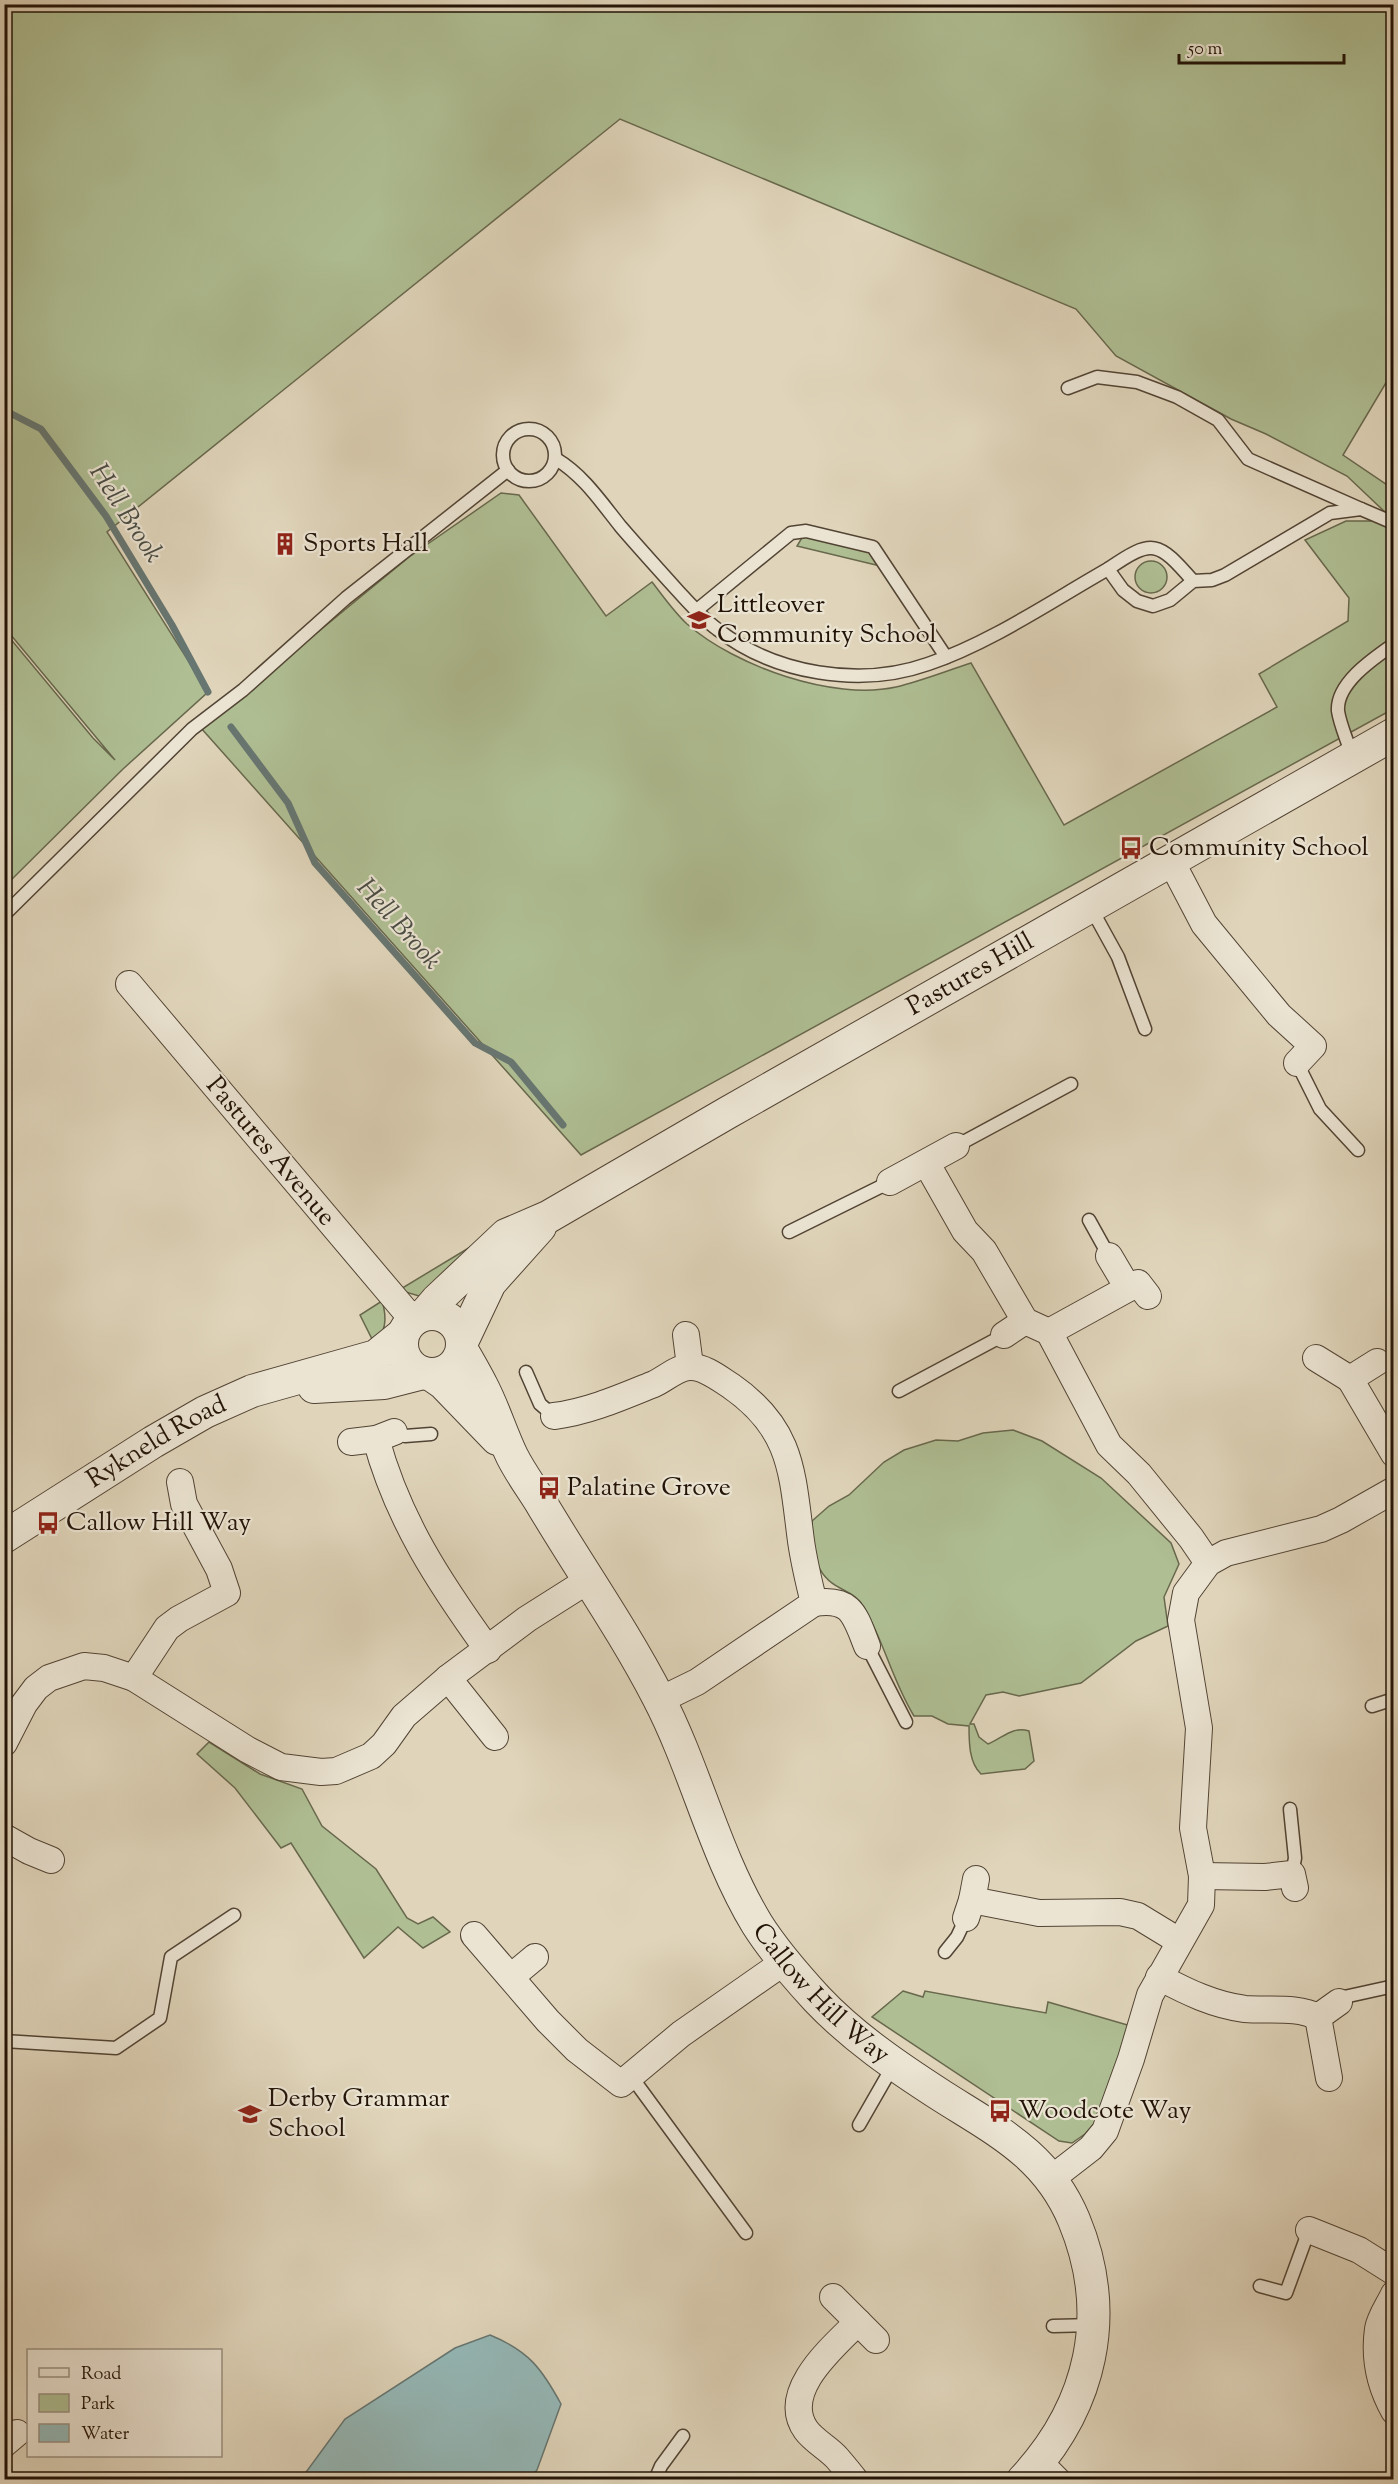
<svg xmlns="http://www.w3.org/2000/svg" width="1398" height="2484" font-family="'Sorts Mill Goudy',serif">
  <style>
    .green { fill: #afbe93; stroke: #68684d; stroke-width: 1.5 }
    .water { fill: #95b8b7; stroke: #677671; stroke-width: 1.5 }
    .lines { fill: none; stroke-linecap: round; stroke-linejoin: round }
    .stream { stroke: #677671; stroke-width: 7 }
    .service-casing { stroke: #524434; stroke-width: 15 }
    .minor-casing { stroke: #524434; stroke-width: 28 }
    .tertiary-casing { stroke: #524434; stroke-width: 34 }
    .service { stroke: #ebe4d3; stroke-width: 12 }
    .minor { stroke: #ebe4d3; stroke-width: 26 }
    .tertiary { stroke: #ebe4d3; stroke-width: 32 }
    .labels { text-anchor: middle; dominant-baseline: central; stroke-width: 4.5; stroke-linejoin: round; paint-order: stroke }
    .poi-label { font-size: 26px; fill: #221307; stroke: #ebe4d3; text-anchor: start }
    .street-label { font-size: 26px; fill: #221307; stroke: #ebe4d3 }
    .water-label { font-size: 27px; font-style: italic; fill: #4a4d45; stroke: #ebe4d3 }
  </style>
  <rect width="100%" height="100%" fill="#e0d5bb"/>
  <filter id="stains"><feTurbulence type="fractalNoise" baseFrequency=".00333" numOctaves="4"/><feColorMatrix values="0 0 0 0 .2 0 0 0 0 .09 0 0 0 0 .02 0 0 0 .5 -.17"/></filter>
  <radialGradient id="worn" r=".72"><stop offset=".6" stop-color="#630" stop-opacity="0"/><stop offset="1" stop-color="#630" stop-opacity=".3"/></radialGradient>
  <g class="green">
    <path d="M5 5H1393V371L1343 455 1393 489V709L581 1155 201 728 409 557 501 493 519 495 606 616 652 582C663 596 674 612 687 624 735 666 833 701 896 687 921 681 946 671 971 663L1064 825 1277 707 1259 674 1348 621 1349 598 1305 540 1346 521H1377L1387 514 1347 476 1266 434 1231 419 1116 356 1076 309 620 119 107 532 208 692 123 769 5 886 4 631 93 738 115 760 5 628Z"/>
    <path d="M806 531 873 547 876 565 797 546Z"/>
    <circle cx="1151" cy="577" r="16"/>
    <path d="M472 1246 427 1293 419 1296 399 1290Z"/>
    <path d="M382 1301C387 1317 387 1332 374 1343L360 1315Z"/>
    <path d="M1013 1430 1042 1441 1101 1478 1171 1543 1179 1564 1164 1597 1168 1626 1136 1641 1081 1683 1019 1696 1003 1692 986 1695 970 1724H974L979 1737 988 1744C1003 1738 1012 1726 1029 1731L1034 1761 1025 1769 981 1774C969 1763 969 1742 969 1726L948 1724 932 1716H914C893 1682 884 1642 864 1607 858 1597 851 1594 840 1588 812 1574 813 1548 812 1521L829 1506 849 1495 884 1462 904 1450 936 1440 958 1441 983 1433Z"/>
    <path d="M209 1742 260 1774 302 1789 322 1826 376 1869 407 1918 418 1924 433 1917 450 1932 423 1948 398 1927 364 1958 291 1843 281 1848 235 1788 197 1754Z"/>
    <path d="M903 1991 923 1997 925 1991 1046 2013 1048 2002 1131 2026 1100 2117 1085 2134 1072 2143 1059 2141 872 2017Z"/>
  </g>
  <path class="water" d="M490 2335C529 2351 542 2369 561 2404L537 2470 530 2479H301L345 2419 455 2348Z"/>
  <g class="lines">
    <g class="stream">
      <path d="M4 410 41 429 106 516 172 625 208 692"/>
      <path d="M231 727 288 803 315 863 475 1043 511 1062 563 1125"/>
    </g>
    <g class="service-casing">
      <g id="service">
        <path d="M1068 388 1097 377 1137 382 1177 397 1218 420 1248 459 1361 509"/>
        <circle cx="529" cy="455" r="26"/>
        <path d="M556 459C583 475 601 502 621 527 640 549 659 570 678 591 690 604 703 619 717 629 774 674 860 688 928 664 990 643 1050 602 1108 569 1153 538 1158 541 1193 581"/>
        <path d="M1108 569 1123 590 1137 601 1153 606 1170 600 1193 581 1212 580 1225 575 1330 513 1361 509 1389 521 1394 526"/>
        <path d="M697 610 791 533 806 531 873 547 946 657"/>
        <path d="M1352 756C1348 742 1340 725 1338 711 1336 683 1374 658 1394 644"/>
        <path d="M1091 908 1118 957 1145 1029"/>
        <path d="M4 915 192 729 243 690 346 598 508 470"/>
        <path d="M1297 1063 1320 1109 1358 1150"/>
        <path d="M956 1146 1071 1084"/>
        <path d="M1089 1220 1109 1256"/>
        <path d="M789 1232 890 1182"/>
        <path d="M526 1372 540 1404 554 1416"/>
        <path d="M899 1391 1004 1335"/>
        <path d="M394 1432 405 1436 431 1434"/>
        <path d="M867 1646 906 1722"/>
        <path d="M1372 1706 1394 1699"/>
        <path d="M1290 1809 1295 1858 1292 1874"/>
        <path d="M945 1952 957 1937 966 1918"/>
        <path d="M1339 2002 1344 1997 1394 1986"/>
        <path d="M4 2041 116 2048 160 2018 171 1957 234 1915"/>
        <path d="M631 2076 746 2233"/>
        <path d="M859 2125 894 2064"/>
        <path d="M1260 2286 1286 2293 1309 2230"/>
        <path d="M1053 2326 1094 2325"/>
        <path d="M655 2480 661 2466 683 2436"/>
      </g>
    </g>
    <g class="minor-casing">
      <g id="minor">
        <path d="M1171 861 1204 924 1279 1015 1313 1046 1297 1063"/>
        <path d="M129 984 413 1320"/>
        <path d="M927 1164 965 1231 984 1251 1025 1321 1049 1332 1109 1445 1139 1474 1191 1538 1208 1563"/>
        <path d="M890 1182 956 1146"/>
        <path d="M1109 1256 1128 1288"/>
        <path d="M1049 1332 1138 1283 1148 1296"/>
        <path d="M686 1335 690 1366"/>
        <path d="M1004 1335 1025 1321"/>
        <path d="M1316 1358 1350 1379 1377 1362"/>
        <path d="M1350 1379 1394 1454"/>
        <path d="M554 1416C588 1412 622 1397 654 1384 665 1379 678 1367 690 1367 704 1366 720 1379 731 1386 793 1429 792 1473 801 1541 804 1562 809 1583 814 1603L697 1682 660 1700"/>
        <path d="M376 1439C398 1520 439 1582 488 1650"/>
        <path d="M351 1442 376 1439 394 1432"/>
        <path d="M814 1603C852 1597 855 1616 867 1646"/>
        <path d="M134 1678 167 1628 179 1619 227 1593 219 1569 184 1504 180 1482"/>
        <path d="M448 1678 495 1737"/>
        <path d="M4 1743 24 1704 36 1688 49 1678 84 1666 104 1668 134 1678 248 1750 281 1767 321 1772 336 1771 371 1756 384 1744 404 1716 448 1678 527 1619 587 1581"/>
        <path d="M4 1837 29 1851 51 1860"/>
        <path d="M1202 1876 1265 1877 1292 1874 1295 1888"/>
        <path d="M972 1900 1039 1913 1120 1912 1138 1916 1179 1941"/>
        <path d="M966 1918 972 1900 976 1879"/>
        <path d="M474 1935 548 2021 577 2050 621 2084 681 2034 784 1962"/>
        <path d="M511 1977 535 1957"/>
        <path d="M1159 1977C1187 1992 1214 2005 1245 2009 1269 2011 1297 2006 1318 2017L1339 2002"/>
        <path d="M1318 2017 1329 2078"/>
        <path d="M1051 2179 1091 2148 1105 2131 1131 2059 1150 1995 1201 1905 1202 1876 1193 1828 1199 1728 1181 1620 1186 1593 1208 1563 1226 1553 1321 1529 1341 1520 1394 1490"/>
        <path d="M1309 2230 1359 2250 1394 2272"/>
        <path d="M1394 2294C1389 2305 1380 2317 1378 2329 1374 2357 1380 2386 1394 2411"/>
        <path d="M833 2297 876 2340"/>
        <path d="M4 2444 17 2433"/>
        <path d="M1039 2462 1057 2480"/>
        <path d="M855 2480C849 2472 843 2465 837 2458 828 2448 814 2441 806 2430 779 2392 833 2347 858 2322"/>
      </g>
    </g>
    <g class="tertiary-casing">
      <g id="tertiary">
        <circle cx="432" cy="1344" r="30"/>
        <path id="s1" d="M425 1314 437 1300 506 1235 548 1217 727 1113 1394 734"/>
        <path d="M462 1342 490 1283 540 1227"/>
        <path id="s2" d="M462 1350C469 1362 476 1374 482 1386 494 1409 501 1433 512 1456 520 1472 531 1487 541 1503 579 1567 624 1631 658 1697 696 1770 714 1853 757 1924 774 1951 795 1975 817 1999 853 2037 897 2067 942 2096 997 2131 1047 2155 1074 2220 1113 2314 1092 2406 1023 2480"/>
        <path d="M430 1374 443 1383 497 1439"/>
        <path d="M314 1387 384 1383 423 1373"/>
        <path id="s3" d="M4 1537 153 1442 205 1412 252 1391 376 1356 402 1335"/>
      </g>
    </g>
    <use href="#service" class="service"/>
    <use href="#minor" class="minor"/>
    <use href="#tertiary" class="tertiary"/>
  </g>
  <defs>
    <g id="building-bare" transform="scale(1.8)"><path d="M-4-6H4V6H1V3H-1V6H-4ZM-2.5-4.3h1.7v1.8h-1.7ZM.8-4.3h1.7v1.8H.8ZM-2.5-1h1.7V.8h-1.7ZM.8-1h1.7V.8H.8Z" fill="#8f2418" stroke="#ebe4d3" stroke-width="2.5" paint-order="stroke"/></g>
    <g id="school-bare" transform="scale(1.8)"><path d="M0-5L7-2L0 1L-7-2ZM-4 1L0 2.5L4 1V4Q0 6-4 4Z" fill="#8f2418" stroke="#ebe4d3" stroke-width="2.5" paint-order="stroke"/></g>
    <g id="bus-bare" transform="scale(1.8)"><path d="M-5-6H5V4H4V6H2V4H-2V6H-4V4H-5ZM-3.5-4V0h7V-4ZM-3.5 1.2v1.5H-2V1.2ZM2 1.2v1.5H3.5V1.2Z" fill="#8f2418" stroke="#ebe4d3" stroke-width="2.5" paint-order="stroke"/></g>
  </defs>
  <g fill-rule="evenodd">
    <use href="#building-bare" x="285" y="544"/>
    <use href="#school-bare" x="699" y="620"/>
    <use href="#bus-bare" x="1131" y="848"/>
    <use href="#bus-bare" x="549" y="1488"/>
    <use href="#bus-bare" x="48" y="1523"/>
    <use href="#bus-bare" x="1000" y="2111"/>
    <use href="#school-bare" x="250" y="2114"/>
  </g>
  <g class="labels">
    <g class="poi-label">
      <text x="303" y="544">Sports Hall</text>
      <text x="717" y="605">Littleover<tspan x="717" dy="30">Community School</tspan></text>
      <text x="1149" y="848">Community School</text>
      <text x="567" y="1488">Palatine Grove</text>
      <text x="66" y="1523">Callow Hill Way</text>
      <text x="268" y="2099">Derby Grammar<tspan x="268" dy="30">School</tspan></text>
      <text x="1018" y="2111">Woodcote Way</text>
    </g>
    <g class="street-label">
      <text stroke="none"><textPath href="#s1" startOffset="646">Pastures Hill</textPath></text>
      <text transform="translate(270 1152) rotate(50)">Pastures Avenue</text>
      <text stroke="none"><textPath href="#s3" startOffset="180">Rykneld Road</textPath></text>
      <text stroke="none"><textPath href="#s2" startOffset="742">Callow Hill Way</textPath></text>
    </g>
    <g class="water-label">
      <text transform="translate(125 514) rotate(57)">Hell Brook</text>
      <text transform="translate(398 925) rotate(48)">Hell Brook</text>
    </g>
  </g>
  <rect width="1398" height="2484" fill="none" stroke="#e0d5bb" stroke-width="24"/>
  <rect x="6" y="6" width="1386" height="2472" fill="none" stroke="#221307" stroke-width="3"/>
  <rect x="12" y="12" width="1374" height="2460" fill="none" stroke="#221307" stroke-width="1.5"/>
  <rect x="27" y="2349" width="195" height="108" fill="#ebe4d3" stroke="#9b9081" stroke-width="1.5"/>
  <rect x="39" y="2368" width="30" height="9" fill="#ebe4d3" stroke="#9b9081" stroke-width="1.5"/>
  <text x="81" y="2379" font-size="18" fill="#221307">Road</text>
  <rect x="39" y="2394" width="30" height="18" fill="#afbe93" stroke="#9b9081" stroke-width="1.5"/>
  <text x="81" y="2409" font-size="18" fill="#221307">Park</text>
  <rect x="39" y="2424" width="30" height="18" fill="#95b8b7" stroke="#9b9081" stroke-width="1.5"/>
  <text x="81" y="2439" font-size="18" fill="#221307">Water</text>
  <path d="M1179 54v9h165v-9" fill="none" stroke="#221307" stroke-width="3"/>
  <text x="1188" y="54" font-size="18" fill="#221307" stroke="#ebe4d3" stroke-width="4.5" paint-order="stroke">50 m</text>
  <rect width="100%" height="100%" filter="url(#stains)"/>
  <rect width="100%" height="100%" fill="url(#worn)"/>
</svg>
